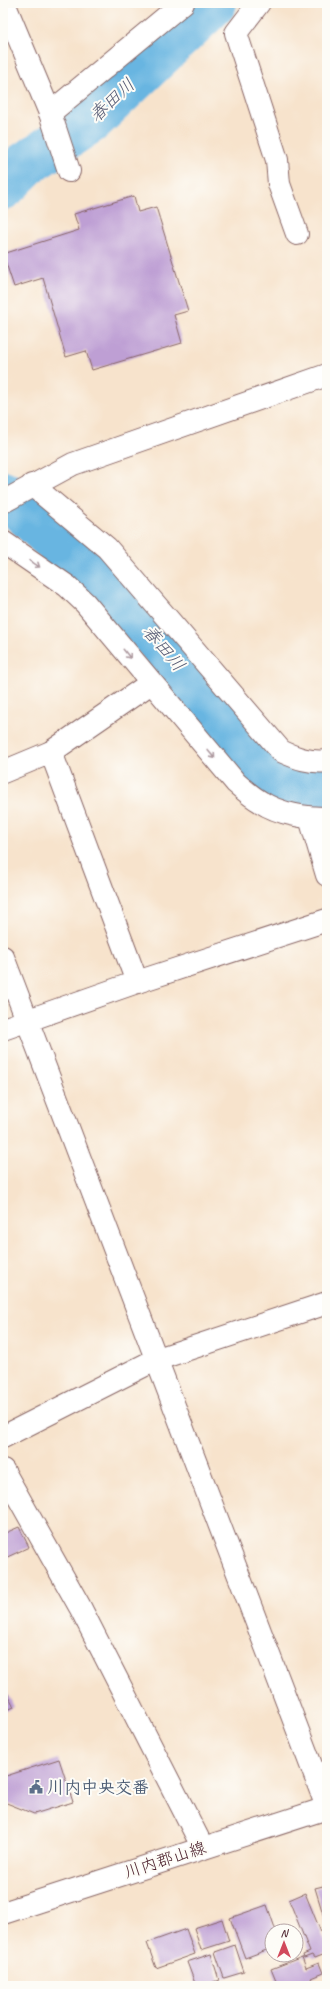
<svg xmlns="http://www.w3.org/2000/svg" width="330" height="1989" font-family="Caveat,'Klee One',sans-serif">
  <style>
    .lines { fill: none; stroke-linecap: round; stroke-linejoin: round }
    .river { stroke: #67b5e1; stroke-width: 46 }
    .building { fill: #be9fd4 }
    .minor-casing { stroke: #876463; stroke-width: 24 }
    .tertiary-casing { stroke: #876463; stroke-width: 24 }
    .primary-casing { stroke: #876463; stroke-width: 24 }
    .minor { stroke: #fff; stroke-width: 22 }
    .tertiary { stroke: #fff; stroke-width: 22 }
    .primary { stroke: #fff; stroke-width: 22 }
    .oneway { stroke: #ae9aa0 }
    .labels { text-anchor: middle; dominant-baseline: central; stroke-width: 4; stroke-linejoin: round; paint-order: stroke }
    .service-label { font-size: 17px; font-weight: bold; fill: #4e5e75; stroke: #fdfcf7; text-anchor: start }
    .street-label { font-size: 17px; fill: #4a1f2b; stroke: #fdfcf7 }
    .water-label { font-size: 18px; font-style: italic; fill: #565b74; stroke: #fdfcf7 }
  </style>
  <rect width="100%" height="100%" fill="#fdfcf7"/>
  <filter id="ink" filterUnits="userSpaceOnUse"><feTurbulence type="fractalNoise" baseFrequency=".025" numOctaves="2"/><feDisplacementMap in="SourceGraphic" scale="8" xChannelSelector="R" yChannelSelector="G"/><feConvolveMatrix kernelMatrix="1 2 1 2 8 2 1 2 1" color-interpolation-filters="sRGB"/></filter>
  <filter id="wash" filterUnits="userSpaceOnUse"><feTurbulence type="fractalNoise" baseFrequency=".012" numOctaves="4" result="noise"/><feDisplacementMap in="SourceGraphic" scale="16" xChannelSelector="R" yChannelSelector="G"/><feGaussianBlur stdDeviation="0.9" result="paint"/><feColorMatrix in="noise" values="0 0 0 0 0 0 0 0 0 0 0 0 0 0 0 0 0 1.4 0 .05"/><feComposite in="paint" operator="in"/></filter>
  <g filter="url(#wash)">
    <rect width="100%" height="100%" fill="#f7e3cc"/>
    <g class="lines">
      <g class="river">
        <path d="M3 187 26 164 90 121 214 3"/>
        <path d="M3 493 139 618 271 777 299 785 327 788"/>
      </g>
    </g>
    <g id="blocks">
      <g class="building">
        <path d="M134 196 138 212 156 207 188 311 174 315 182 343 92 370 86 351 66 357 43 278 14 287 3 254 79 230 74 214Z"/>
        <path d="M19 1527 29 1547 3 1559V1534Z"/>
        <path d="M3 1684 14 1707 3 1712Z"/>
        <path d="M59 1759 73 1802 34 1814 4 1802 3 1777Z"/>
        <path d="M327 1885V1927L315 1888Z"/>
        <path d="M305 1893 327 1947V1953L314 1958 312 1955 304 1958 303 1955 310 1952 289 1900Z"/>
        <path d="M267 1905 276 1931H272V1948L245 1958 230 1918Z"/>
        <path d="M222 1919 229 1941 201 1950 194 1928Z"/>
        <path d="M186 1929 195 1954 156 1968 147 1943Z"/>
        <path d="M235 1945 244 1972 224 1978 215 1952Z"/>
        <path d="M211 1954 219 1980 202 1986H196L187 1962Z"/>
        <path d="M302 1957 306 1968 319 1963 323 1973 311 1978 314 1986H278L271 1969Z"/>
      </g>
    </g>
  </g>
  <g filter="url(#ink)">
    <use href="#blocks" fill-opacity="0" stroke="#876463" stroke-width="1"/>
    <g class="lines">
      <g class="minor-casing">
        <g id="minor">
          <path d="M4 3 50 113 69 171"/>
          <path d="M259 3 236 33 277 160 279 184 297 234"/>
          <path d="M50 113 183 3"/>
          <path d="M32 485 107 548 281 751C296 758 310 763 327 761"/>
          <path d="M3 502 73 464 327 375"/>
          <path d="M3 542 67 586 85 603 236 783C244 790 252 797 261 802 279 814 306 818 327 818"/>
          <path d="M51 752 137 982"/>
          <path d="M3 772 51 752 151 683"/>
          <path d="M310 818 327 875"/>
          <path d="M3 1029 137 982 327 920"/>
          <path d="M3 1437 155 1360 327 1303"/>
          <path d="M3 1470 80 1607 203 1848"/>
        </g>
      </g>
      <g class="tertiary-casing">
        <path id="tertiary" d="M3 957 327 1807"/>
      </g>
      <g class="primary-casing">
        <path id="primary" d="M3 1913 327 1808"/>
      </g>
      <use href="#minor" class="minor"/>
      <use href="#tertiary" class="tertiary"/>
      <use href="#primary" class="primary"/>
    </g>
    <defs><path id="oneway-shaft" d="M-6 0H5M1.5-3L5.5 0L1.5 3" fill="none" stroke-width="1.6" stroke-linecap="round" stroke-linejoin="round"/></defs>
    <g class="oneway">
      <use href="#oneway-shaft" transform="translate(35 564) rotate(34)"/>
      <use href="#oneway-shaft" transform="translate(127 654) rotate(51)"/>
      <use href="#oneway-shaft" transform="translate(211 754) rotate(50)"/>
    </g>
  </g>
  <defs>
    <g id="civic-bare" transform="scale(1.08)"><path d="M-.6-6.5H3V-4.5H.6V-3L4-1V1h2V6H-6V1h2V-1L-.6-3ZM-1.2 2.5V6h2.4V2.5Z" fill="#5c6f8a" stroke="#fdfcf7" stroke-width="2.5" paint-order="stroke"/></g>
  </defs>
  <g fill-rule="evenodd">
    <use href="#civic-bare" x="36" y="1787"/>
  </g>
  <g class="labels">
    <g class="service-label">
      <text x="47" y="1787">川内中央交番</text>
    </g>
    <g class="street-label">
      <text transform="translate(165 1860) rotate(-18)">川内郡山線</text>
    </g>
    <g class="water-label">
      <text transform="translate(112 100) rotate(-43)">春田川</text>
      <text transform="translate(164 648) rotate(50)">春田川</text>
    </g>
  </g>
  <rect width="330" height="1989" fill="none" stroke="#fdfcf7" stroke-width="16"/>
  <g transform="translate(284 1943)"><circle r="19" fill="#fdfcf7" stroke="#b5a4a5"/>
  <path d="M0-3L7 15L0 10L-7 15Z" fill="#d1495b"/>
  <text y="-6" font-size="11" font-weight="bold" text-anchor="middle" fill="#4a1f2b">N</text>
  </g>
</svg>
